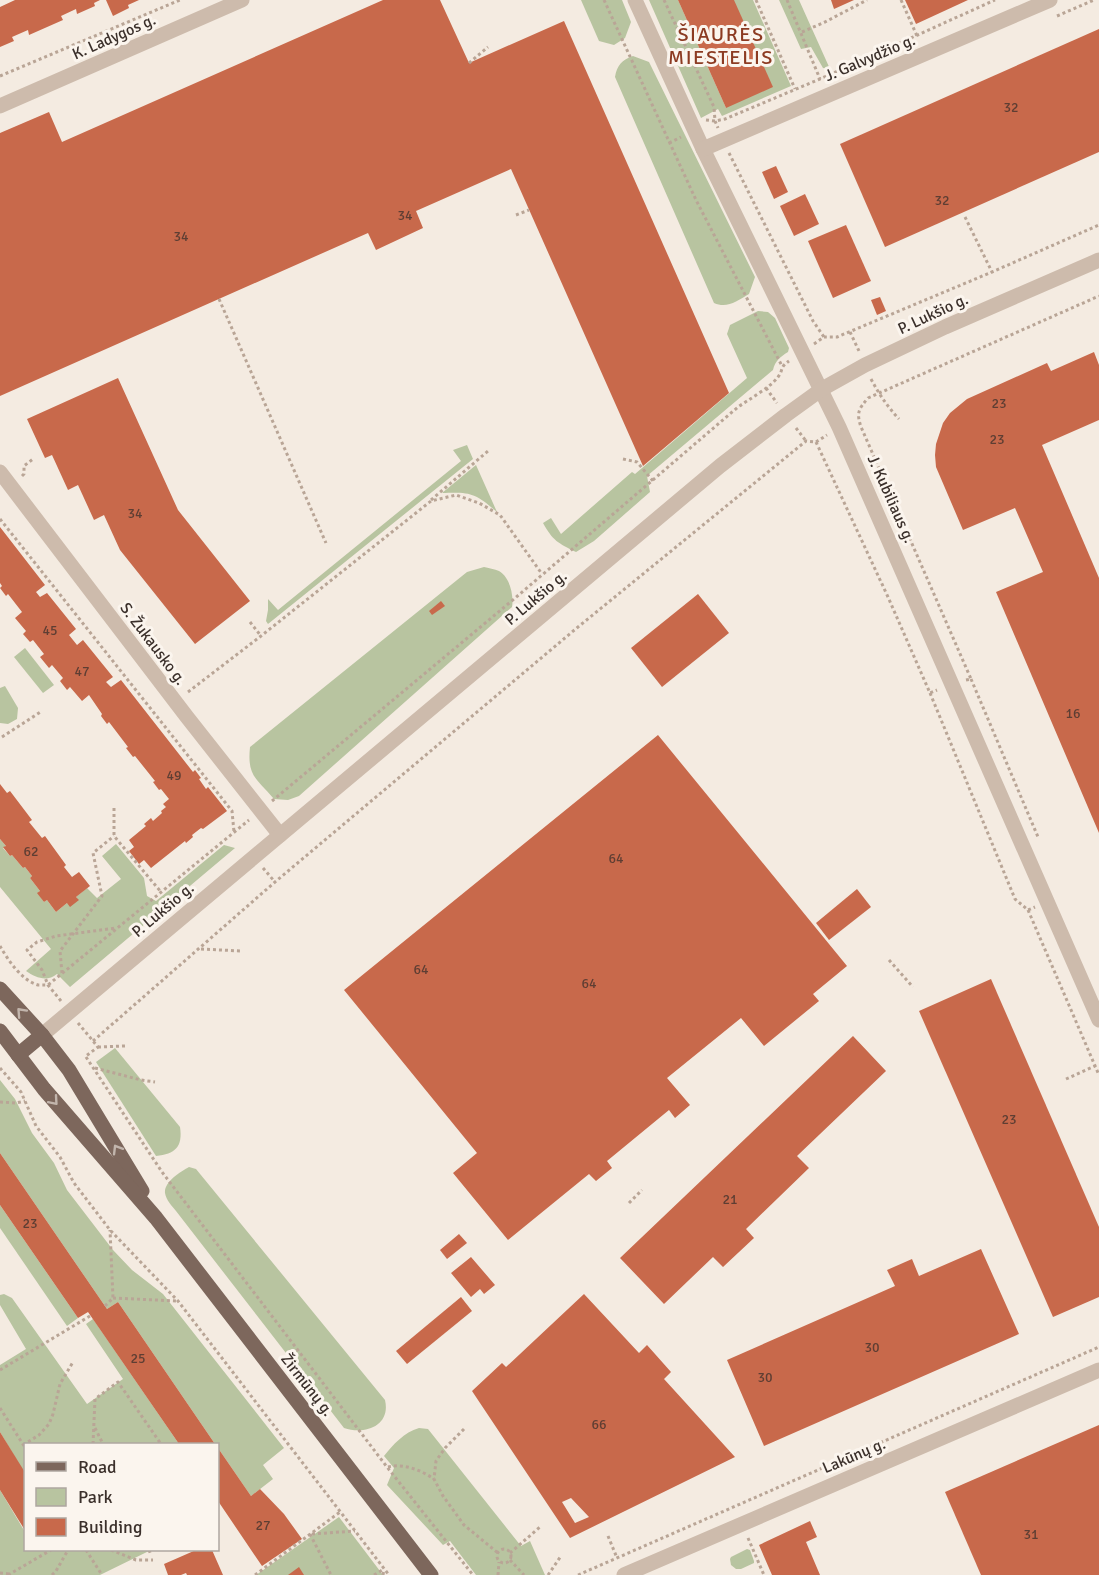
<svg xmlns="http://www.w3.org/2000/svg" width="1099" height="1575" font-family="Signika,sans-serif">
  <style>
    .green { fill: #b8c4a0 }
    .building { fill: #c8694b; fill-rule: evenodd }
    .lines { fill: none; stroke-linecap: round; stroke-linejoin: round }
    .path { stroke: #b9a596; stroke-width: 3; stroke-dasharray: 3 3; stroke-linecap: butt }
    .minor { stroke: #cdbbac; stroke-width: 15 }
    .major { stroke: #7d675c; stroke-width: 15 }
    .oneway { stroke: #c2b5ac }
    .labels { text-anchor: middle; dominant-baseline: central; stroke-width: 6; stroke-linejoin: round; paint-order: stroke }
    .number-label { font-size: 14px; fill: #5e3e33 }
    .street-label { font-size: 16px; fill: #3b302b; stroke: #fbf5ee }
    .quarter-label { font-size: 20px; letter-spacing: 1.5px; fill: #8c3b22; stroke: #fbf5ee }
  </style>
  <rect width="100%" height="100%" fill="#f4ebe1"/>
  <g class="green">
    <path d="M581 0H622L631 22 625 38 614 45 599 41Z"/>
    <path d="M649 0H678L726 108 734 0H753L791 86 722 116 718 109 701 118Z"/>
    <path d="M779 0H799L830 69 823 68 811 47 801 49Z"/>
    <path d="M633 56 649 62 755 277 749 294C737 301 727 309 714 303L615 77C617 65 622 60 633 56Z"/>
    <path d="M758 311 768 312 775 318 789 348 788 352C780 357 775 361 773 370L647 476 650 492 594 541 576 552C558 543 553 541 543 523L551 518 561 534 632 472 635 474 747 378 727 334 730 325Z"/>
    <path d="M467 445 473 459 268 624 266 621 268 610V599L278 610 461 461 453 450Z"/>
    <path d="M476 465 497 512C475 493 471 492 442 493Z"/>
    <path d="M484 567C488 568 495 569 499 571 510 577 514 596 512 607L299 796 288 800 274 799C256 778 247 776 250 747L467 572Z"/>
    <path d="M25 648 54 685 43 693 14 657Z"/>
    <path d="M5 686 18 708 17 719 8 724 0 723V688Z"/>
    <path d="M0 839 6 846 3 848 10 856 12 855 23 868 25 867 32 876 30 878 40 891 38 893 44 902 47 900 56 912 67 903 78 900 76 897 87 888 97 898 121 879 102 856 116 844 144 878 147 896 156 901 224 845 235 848 70 987 57 974C47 982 36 978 26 971L51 949 0 887Z"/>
    <path d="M115 1048 180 1127C183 1147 175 1154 156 1156L96 1062Z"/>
    <path d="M0 1080 15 1099 32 1133 54 1163 67 1190 113 1250 132 1270 163 1294 284 1448 263 1465 273 1479 251 1496 218 1448V1444H215L118 1302 107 1309 0 1153Z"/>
    <path d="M189 1167 196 1169 385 1400C391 1426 365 1435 344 1428L176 1211C172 1206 166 1200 165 1193 164 1182 180 1172 189 1167Z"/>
    <path d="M0 1205 78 1318 67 1326 0 1228Z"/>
    <path d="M4 1294 12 1298 87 1404 123 1379 86 1324 93 1319 179 1444H26L25 1474 0 1432V1365L26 1349 0 1305V1295Z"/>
    <path d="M419 1428 428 1429 521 1546 530 1541 545 1575H476L450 1541 443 1545 387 1485 394 1468 384 1456C393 1445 404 1432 419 1428Z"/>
    <path d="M0 1490 25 1532 26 1550H36L37 1551 39 1550H151L100 1575H0Z"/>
    <path d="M339 1517 383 1575H256Z"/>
    <path d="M747 1549 750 1550 754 1561V1563L741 1569H736L731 1565 730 1559 731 1557Z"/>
  </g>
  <g class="building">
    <path d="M15 0H100L94 3 95 6 77 14 76 9 61 16 63 20 29 35 28 30 12 37 14 41 0 47V7Z"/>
    <path d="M106 0H139L128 5 129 8 113 16Z"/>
    <path d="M383 0H440L469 63 564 21 729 393 643 466 511 169 416 211 423 228 376 250 368 233 0 396V133L49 112 62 142Z"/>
    <path d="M678 0H734L773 87 726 108Z"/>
    <path d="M831 0H854L834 9Z"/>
    <path d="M905 0H968L916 24Z"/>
    <path d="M1099 29V152L885 247 840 144Z"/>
    <path d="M776 166 788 192 774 199 762 172Z"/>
    <path d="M805 194 819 224 794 236 780 206Z"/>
    <path d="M846 225 871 281 833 298 808 241Z"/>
    <path d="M880 297 886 311 877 315 871 300Z"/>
    <path d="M1094 352 1099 365V420L1042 445 1099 578V833L996 592 1043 572 1015 508 963 530 936 467 935 455 936 444 943 423 950 413 967 399 1047 363 1051 371Z"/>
    <path d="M118 378 178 510 250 601 195 644 120 550 104 515 94 520 78 485 68 490 52 455 45 458 27 419Z"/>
    <path d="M0 527 45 585 36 592 40 597 47 593 76 629 69 635 77 645 83 640 113 677 106 682 111 687 121 680 193 772 195 770 201 778 199 779 206 789 208 787 227 811 203 829 201 828 192 835 193 837 186 843 185 841 151 868 144 860 139 864 129 851 134 847 129 840 146 826 144 824 151 818 153 821 162 813 161 811 166 807 163 804 169 799 161 789 159 790 153 782 155 781 135 756 133 757 126 748 128 747 109 722 107 724 101 716 102 714 89 695 82 701 70 687 67 690 60 681 63 678 52 665 49 668 40 657 44 654 33 640 30 642 23 634 26 631 15 618 22 612 8 594 6 596 0 588 2 586 0 583Z"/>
    <path d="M698 594 729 633 662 687 631 648Z"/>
    <path d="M441 601 445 606 432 615 429 611Z"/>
    <path d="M658 735 847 966 813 994 819 1001 764 1046 741 1018 667 1078 690 1105 675 1118 669 1110 607 1161 612 1168 596 1181 589 1174 508 1240 453 1173 477 1153 344 990Z"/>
    <path d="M0 784 7 793 10 791 32 820 29 822 42 838 45 836 66 865 64 867 72 877 79 872 90 886 76 897 79 900 70 907 67 903 56 912 47 900 44 902 37 893 40 891 30 878 32 876 25 867 23 868 12 855 10 856 3 847 6 846 0 839Z"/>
    <path d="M857 889 871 907 829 940 816 923Z"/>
    <path d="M991 979 1099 1227V1297L1053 1317 919 1011Z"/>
    <path d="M853 1036 886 1071 797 1156 809 1168 746 1229 754 1238 723 1267 713 1257 664 1304 620 1258Z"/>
    <path d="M0 1153 107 1309 118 1302 215 1444H179L88 1312 78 1318 0 1205Z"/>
    <path d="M459 1234 467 1243 447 1259 440 1250Z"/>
    <path d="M981 1249 1019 1334 764 1446 727 1360 895 1286 887 1270 912 1259 919 1276Z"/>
    <path d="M471 1257 495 1285 484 1294 480 1289 471 1297 451 1273Z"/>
    <path d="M584 1294 639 1353 647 1345 671 1372 664 1379 735 1457 570 1538 472 1391 502 1363 506 1367ZM571 1498 589 1517 575 1523 562 1502Z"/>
    <path d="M461 1297 472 1311 407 1364 396 1351Z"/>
    <path d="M1099 1425V1575H981L945 1492Z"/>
    <path d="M0 1432 26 1474V1532L0 1490Z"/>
    <path d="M218 1448 251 1496 260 1489 284 1514 302 1539 262 1566 218 1501Z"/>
    <path d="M810 1521 817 1537 806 1542 820 1575H772L759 1545Z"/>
    <path d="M196 1550H212L223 1575H187L186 1573 181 1575H168L164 1564Z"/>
    <path d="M299 1567 304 1575H288Z"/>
  </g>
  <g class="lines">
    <g class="path">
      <path d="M604 0 696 200 782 366"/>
      <path d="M664 0 714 107 715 121 718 128"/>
      <path d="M756 0 795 89"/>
      <path d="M787 0 820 79"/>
      <path d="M901 0 917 36"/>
      <path d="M1057 16 1094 0"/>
      <path d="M802 32 825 22 867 0"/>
      <path d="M469 63 488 47"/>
      <path d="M0 76 180 0"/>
      <path d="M706 120 715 121 725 119 820 79 995 0"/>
      <path d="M669 143 681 137"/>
      <path d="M729 153 813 321 824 337"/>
      <path d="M516 215 529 210"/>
      <path d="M965 217 992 272"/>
      <path d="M219 299 326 543"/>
      <path d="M850 332 859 351"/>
      <path d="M814 344 824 337H837L992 272 1099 225"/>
      <path d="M871 379C879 394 887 406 899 419"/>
      <path d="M766 388 777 403"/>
      <path d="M796 428 806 441"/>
      <path d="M816 442 888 597 930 693 937 690"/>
      <path d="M623 459 637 462 653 481"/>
      <path d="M22 476 24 474V466L33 459"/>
      <path d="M431 500 488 451"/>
      <path d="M0 519 232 811 234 832"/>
      <path d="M250 622 261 636"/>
      <path d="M971 679 1038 837"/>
      <path d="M966 680 971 679 861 427C856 412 859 409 868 398L1099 296"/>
      <path d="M188 692 261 636 431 501 456 495 479 503 500 515 542 574"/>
      <path d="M930 693 1015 899 1028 910 1035 907"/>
      <path d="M2 737 42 711"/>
      <path d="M272 801 514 599 738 407C748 400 771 387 778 377 784 369 779 368 789 361"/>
      <path d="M114 808V836L161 892"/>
      <path d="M263 868 275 882"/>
      <path d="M1028 910 1099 1075"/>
      <path d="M0 946C8 960 21 980 38 985 41 985 44 985 48 985L249 820"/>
      <path d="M201 949 241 951"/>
      <path d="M889 960 913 987"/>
      <path d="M62 973 60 951 102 896 93 853 114 836"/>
      <path d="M61 1001 48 985 42 970 27 950 37 942 56 936 116 928"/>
      <path d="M78 1023 98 1047 86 1056"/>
      <path d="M93 1041 275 882 578 627 806 441 816 442 827 435"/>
      <path d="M98 1047 125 1046"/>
      <path d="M86 1057 162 1172 387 1467 473 1575"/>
      <path d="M0 1068 21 1092 36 1126 60 1157 74 1183 110 1230 178 1301 389 1575"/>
      <path d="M95 1068 141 1080 155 1082"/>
      <path d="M1066 1079 1095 1066"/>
      <path d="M0 1102 16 1103 25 1101"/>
      <path d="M629 1203 642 1190"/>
      <path d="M113 1298 177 1301"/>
      <path d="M105 1306 113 1298 110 1230"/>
      <path d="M0 1370 90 1316"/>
      <path d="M0 1408 26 1449"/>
      <path d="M95 1428 103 1444"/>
      <path d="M464 1429 445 1448 436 1461 434 1479 443 1496 464 1525 498 1553"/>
      <path d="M93 1444 95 1399 118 1382 161 1444"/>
      <path d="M23 1445 39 1435 49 1424 53 1414 60 1384 73 1362"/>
      <path d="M388 1467C403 1463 421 1470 434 1479"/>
      <path d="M310 1534 331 1575"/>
      <path d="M312 1534 355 1531"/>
      <path d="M608 1536 617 1558"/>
      <path d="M748 1538 764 1575"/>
      <circle cx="504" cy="1556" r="7"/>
      <path d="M86 1550 102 1575"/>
      <path d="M111 1550 136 1560H153"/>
      <path d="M149 1550 151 1555"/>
      <path d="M510 1553 540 1527"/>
      <path d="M510 1560 524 1575"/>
      <path d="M0 1573 10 1574"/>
      <path d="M8 1575 51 1550"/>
      <path d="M52 1575 56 1571 68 1550"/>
      <path d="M255 1575 340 1512"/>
      <path d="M374 1575 384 1569"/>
      <path d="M383 1575 384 1569"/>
      <path d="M498 1575 499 1562"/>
      <path d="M548 1575 561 1556"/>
      <path d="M578 1575 1099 1347"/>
    </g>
    <g class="minor">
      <path d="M635 0 703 149 839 427 1099 1020"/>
      <path d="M0 106 242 0"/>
      <path d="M703 149 1050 0"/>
      <path d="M0 472 187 717 280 835"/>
      <path d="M42 1035 720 466 786 415 822 389 865 365 945 327 1099 260"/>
      <path d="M624 1575 1099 1370"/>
    </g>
    <g class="major">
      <path d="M0 989 42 1035 69 1070 142 1191"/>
      <path d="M0 1031 44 1089 156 1218 431 1575"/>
      <path d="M18 1055 42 1035"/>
    </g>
  </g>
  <defs><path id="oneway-chevron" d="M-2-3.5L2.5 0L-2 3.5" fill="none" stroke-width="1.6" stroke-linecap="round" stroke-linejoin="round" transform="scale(1.5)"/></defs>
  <g class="oneway">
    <use href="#oneway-chevron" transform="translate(21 1012) rotate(-133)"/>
    <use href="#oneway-chevron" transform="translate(54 1101) rotate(49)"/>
    <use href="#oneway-chevron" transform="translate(117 1149) rotate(-121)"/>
  </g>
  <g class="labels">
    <g class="number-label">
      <text x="1011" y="107">32</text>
      <text x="942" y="200">32</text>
      <text x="405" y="215">34</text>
      <text x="181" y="236">34</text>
      <text x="999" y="403">23</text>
      <text x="997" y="439">23</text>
      <text x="135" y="513">34</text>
      <text x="50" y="630">45</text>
      <text x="82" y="671">47</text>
      <text x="1073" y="713">16</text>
      <text x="174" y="775">49</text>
      <text x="31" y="851">62</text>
      <text x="616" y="858">64</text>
      <text x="421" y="969">64</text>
      <text x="589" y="983">64</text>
      <text x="1009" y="1119">23</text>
      <text x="730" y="1199">21</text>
      <text x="30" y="1223">23</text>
      <text x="872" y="1347">30</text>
      <text x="138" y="1358">25</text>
      <text x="765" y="1377">30</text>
      <text x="599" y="1424">66</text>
      <text x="263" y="1525">27</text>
      <text x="1031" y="1534">31</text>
    </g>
    <g class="street-label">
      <text transform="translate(114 37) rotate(-24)">K. Ladygos g.</text>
      <text transform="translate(870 58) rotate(-23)">J. Galvydžio g.</text>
      <text transform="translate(933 314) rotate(-25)">P. Lukšio g.</text>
      <text transform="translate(891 499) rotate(66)">J. Kubiliaus g.</text>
      <text transform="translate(536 598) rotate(-40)">P. Lukšio g.</text>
      <text transform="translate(153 644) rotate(53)">S. Žukausko g.</text>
      <text transform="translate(163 910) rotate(-40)">P. Lukšio g.</text>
      <text transform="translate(307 1385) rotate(52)">Žirmūnų g.</text>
      <text transform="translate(854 1456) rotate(-23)">Lakūnų g.</text>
    </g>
    <g class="quarter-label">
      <text x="721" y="34">ŠIAURĖS<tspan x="721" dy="23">MIESTELIS</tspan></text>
    </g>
  </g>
  <rect x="24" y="1443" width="195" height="108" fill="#fbf5ee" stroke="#aea6a0" stroke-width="1.5"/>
  <rect x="36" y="1462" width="30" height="9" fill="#7d675c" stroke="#aea6a0" stroke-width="1.5"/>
  <text x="78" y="1473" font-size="18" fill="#3b302b">Road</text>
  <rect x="36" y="1488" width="30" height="18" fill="#b8c4a0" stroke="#aea6a0" stroke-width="1.5"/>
  <text x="78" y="1503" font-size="18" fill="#3b302b">Park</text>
  <rect x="36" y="1518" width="30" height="18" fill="#c8694b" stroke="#aea6a0" stroke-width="1.5"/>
  <text x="78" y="1533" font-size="18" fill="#3b302b">Building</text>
</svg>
